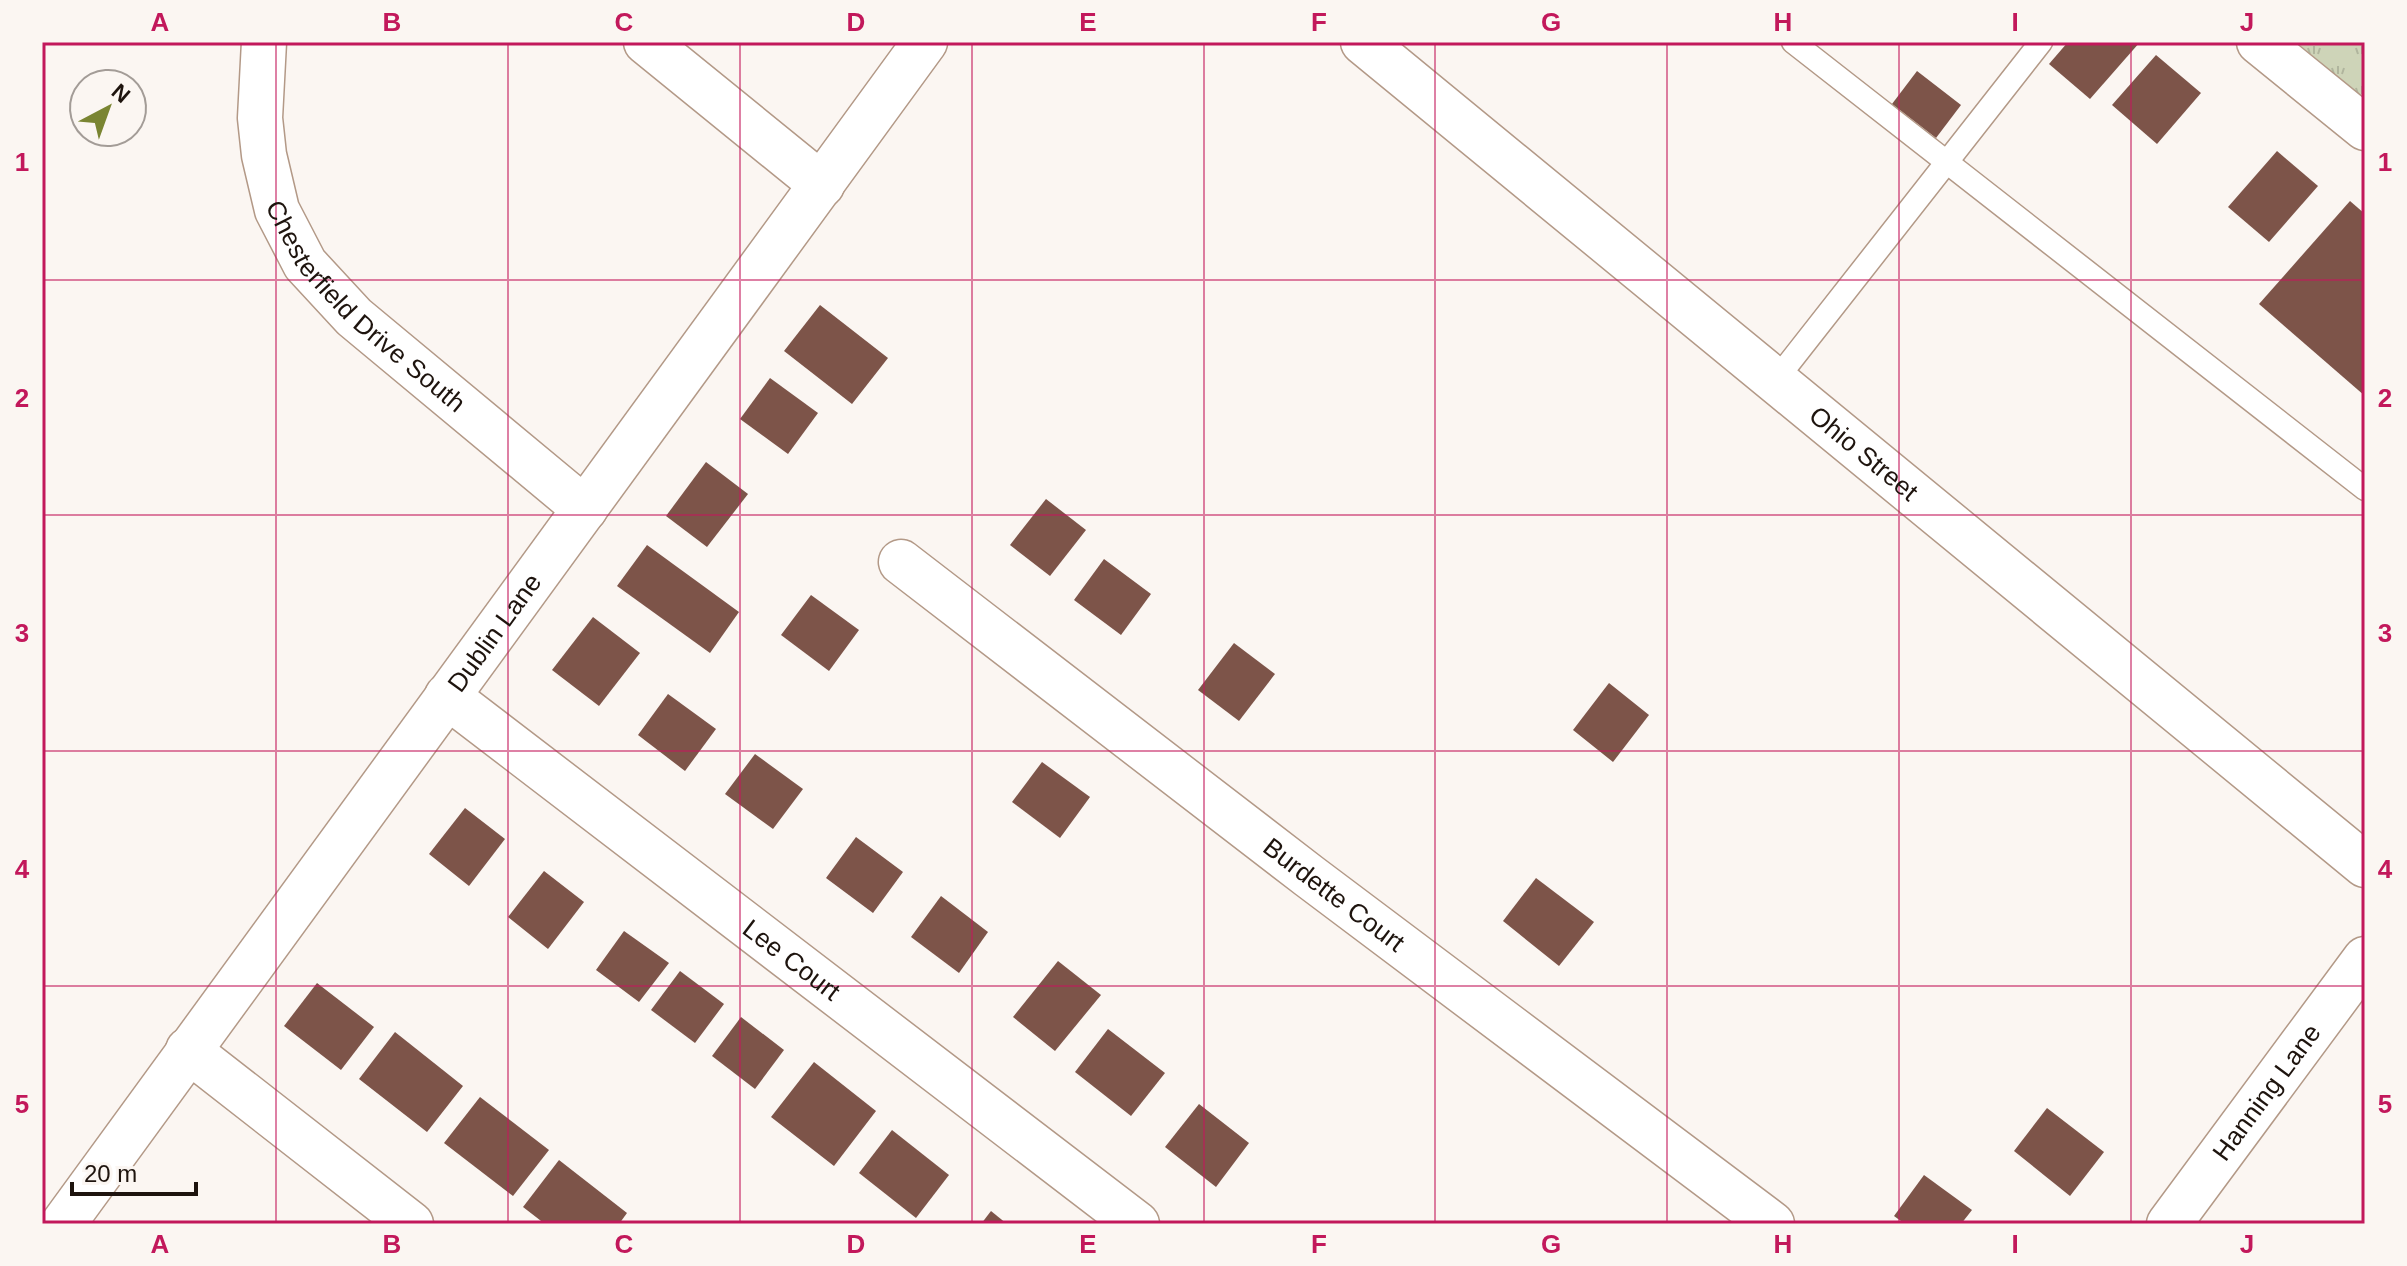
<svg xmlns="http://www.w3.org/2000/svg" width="2407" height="1266" font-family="Helvetica,sans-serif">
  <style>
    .grass { fill: url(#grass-tufts) }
    .building { fill: #7d5449 }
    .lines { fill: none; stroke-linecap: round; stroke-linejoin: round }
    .service-casing { stroke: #b39987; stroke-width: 25 }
    .minor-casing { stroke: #b39987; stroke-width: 47 }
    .service { stroke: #fff; stroke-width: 22 }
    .minor { stroke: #fff; stroke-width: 44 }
    .grid { fill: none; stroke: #c2185b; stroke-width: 2; stroke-opacity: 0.55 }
    .labels { text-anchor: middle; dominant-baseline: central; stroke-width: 8; stroke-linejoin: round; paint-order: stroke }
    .street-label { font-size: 26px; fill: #1e140e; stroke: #fbf6f2 }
    .neatline { fill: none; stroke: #c2185b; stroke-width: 3 }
    .grid-label { font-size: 26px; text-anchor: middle; font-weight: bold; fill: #c2185b }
  </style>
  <defs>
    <pattern id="grass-tufts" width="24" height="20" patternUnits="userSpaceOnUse" patternTransform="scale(2)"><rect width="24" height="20" fill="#ced4b8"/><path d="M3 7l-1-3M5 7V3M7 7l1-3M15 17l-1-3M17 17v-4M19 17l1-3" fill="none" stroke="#b0b59d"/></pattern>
  </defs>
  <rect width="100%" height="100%" fill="#fbf6f2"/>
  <path class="grass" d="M2296 42H2365V100Z"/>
  <g class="building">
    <path d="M2068 42H2140L2090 99 2049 64Z"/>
    <path d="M2156 55 2201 93 2157 144 2112 105Z"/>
    <path d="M1917 71 1961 105 1936 138 1892 104Z"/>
    <path d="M2277 151 2318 186 2269 242 2228 207Z"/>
    <path d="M2350 201 2365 214V396L2259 304Z"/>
    <path d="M820 305 888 358 852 404 784 351Z"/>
    <path d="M770 378 818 413 788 454 740 419Z"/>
    <path d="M706 462 748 494 707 547 666 516Z"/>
    <path d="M1046 499 1086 530 1050 576 1010 545Z"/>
    <path d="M647 545 739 612 710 653 617 586Z"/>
    <path d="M1104 559 1151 594 1121 635 1074 600Z"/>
    <path d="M811 595 859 630 829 671 781 635Z"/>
    <path d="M593 617 640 653 599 706 552 670Z"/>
    <path d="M1234 643 1275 674 1239 721 1198 690Z"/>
    <path d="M1609 683 1649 715 1613 762 1573 730Z"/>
    <path d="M668 694 716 729 685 771 638 735Z"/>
    <path d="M755 754 803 789 773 829 725 794Z"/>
    <path d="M1042 762 1090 797 1060 838 1012 802Z"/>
    <path d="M465 808 505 839 469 886 429 854Z"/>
    <path d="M856 837 903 872 873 913 826 878Z"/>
    <path d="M544 871 584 902 548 949 508 917Z"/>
    <path d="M1536 878 1594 922 1559 966 1503 921Z"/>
    <path d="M941 896 988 932 959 973 911 937Z"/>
    <path d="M624 931 669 963 639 1002 596 970Z"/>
    <path d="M1058 961 1101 995 1055 1051 1013 1017Z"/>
    <path d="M680 971 724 1004 695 1043 651 1010Z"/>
    <path d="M317 983 374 1027 341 1070 284 1026Z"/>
    <path d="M741 1017 784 1050 755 1089 712 1056Z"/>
    <path d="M1108 1029 1165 1073 1131 1116 1075 1072Z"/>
    <path d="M395 1032 463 1086 427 1132 359 1079Z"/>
    <path d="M814 1062 876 1111 834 1166 771 1117Z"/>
    <path d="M480 1097 549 1150 513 1196 444 1143Z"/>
    <path d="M1199 1104 1249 1143 1216 1187 1165 1147Z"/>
    <path d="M2047 1108 2104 1152 2070 1196 2014 1151Z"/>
    <path d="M892 1130 949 1175 916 1218 859 1173Z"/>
    <path d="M559 1160 627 1213 619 1224H545L523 1207Z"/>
    <path d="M1924 1175 1972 1210 1961 1224H1905L1894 1216Z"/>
    <path d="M991 1211 1007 1224H981Z"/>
  </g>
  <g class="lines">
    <g class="service-casing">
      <g id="service">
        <path d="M1793 42 2365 489"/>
        <path d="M1775 381 2041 42"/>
      </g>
    </g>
    <g class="minor-casing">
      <g id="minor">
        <path id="s1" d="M264 42 260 118 264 155 277 210 305 264 354 317 585 509"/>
        <path d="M646 42 822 185"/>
        <path id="s2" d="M1363 42 2365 865"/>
        <path d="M2259 42 2365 128"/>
        <path id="s3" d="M901 562 1309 876 1772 1224"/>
        <path id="s4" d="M447 696 1137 1224"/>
        <path d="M188 1050 411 1224"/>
        <path id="s5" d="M63 1224 925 42"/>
        <path id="s6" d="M2169 1224 2365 959"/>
      </g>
    </g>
    <use href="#service" class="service"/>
    <use href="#minor" class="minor"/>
  </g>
  <path class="grid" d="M276 42V1224M508 42V1224M740 42V1224M972 42V1224M1204 42V1224M1435 42V1224M1667 42V1224M1899 42V1224M2131 42V1224M42 280H2365M42 515H2365M42 751H2365M42 986H2365"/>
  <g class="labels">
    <g class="street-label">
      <text stroke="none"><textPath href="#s1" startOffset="302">Chesterfield Drive South</textPath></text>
      <text stroke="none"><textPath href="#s2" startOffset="648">Ohio Street</textPath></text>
      <text stroke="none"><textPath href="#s5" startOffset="732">Dublin Lane</textPath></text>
      <text stroke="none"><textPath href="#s3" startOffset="546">Burdette Court</textPath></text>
      <text stroke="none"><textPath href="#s4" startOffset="434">Lee Court</textPath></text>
      <text stroke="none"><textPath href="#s6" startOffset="164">Hanning Lane</textPath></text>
    </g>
  </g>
  <rect width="2407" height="1266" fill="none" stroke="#fbf6f2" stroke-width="88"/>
  <g transform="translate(108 108) rotate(41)"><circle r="38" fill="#fbf6f2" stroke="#a39c97" stroke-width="2"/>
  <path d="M0-6L14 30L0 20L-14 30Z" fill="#7a8532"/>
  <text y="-12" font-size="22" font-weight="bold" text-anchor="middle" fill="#1e140e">N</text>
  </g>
  <path d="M72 1182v12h124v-12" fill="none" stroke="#1e140e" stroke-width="4"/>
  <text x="84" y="1182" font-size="24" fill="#1e140e" stroke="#fbf6f2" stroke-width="6" paint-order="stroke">20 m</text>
  <rect x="44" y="44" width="2319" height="1178" class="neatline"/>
  <g class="grid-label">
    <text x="160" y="31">A</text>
    <text x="392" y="31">B</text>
    <text x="624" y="31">C</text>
    <text x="856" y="31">D</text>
    <text x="1088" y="31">E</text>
    <text x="1319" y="31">F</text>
    <text x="1551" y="31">G</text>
    <text x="1783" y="31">H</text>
    <text x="2015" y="31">I</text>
    <text x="2247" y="31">J</text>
    <text x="22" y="171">1</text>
    <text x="2385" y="171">1</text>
    <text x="22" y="407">2</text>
    <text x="2385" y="407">2</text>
    <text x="22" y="642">3</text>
    <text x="2385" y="642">3</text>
    <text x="22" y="878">4</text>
    <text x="2385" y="878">4</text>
    <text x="22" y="1113">5</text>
    <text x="2385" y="1113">5</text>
    <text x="160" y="1253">A</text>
    <text x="392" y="1253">B</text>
    <text x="624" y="1253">C</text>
    <text x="856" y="1253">D</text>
    <text x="1088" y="1253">E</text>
    <text x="1319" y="1253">F</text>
    <text x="1551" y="1253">G</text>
    <text x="1783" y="1253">H</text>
    <text x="2015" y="1253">I</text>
    <text x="2247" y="1253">J</text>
  </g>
</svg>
